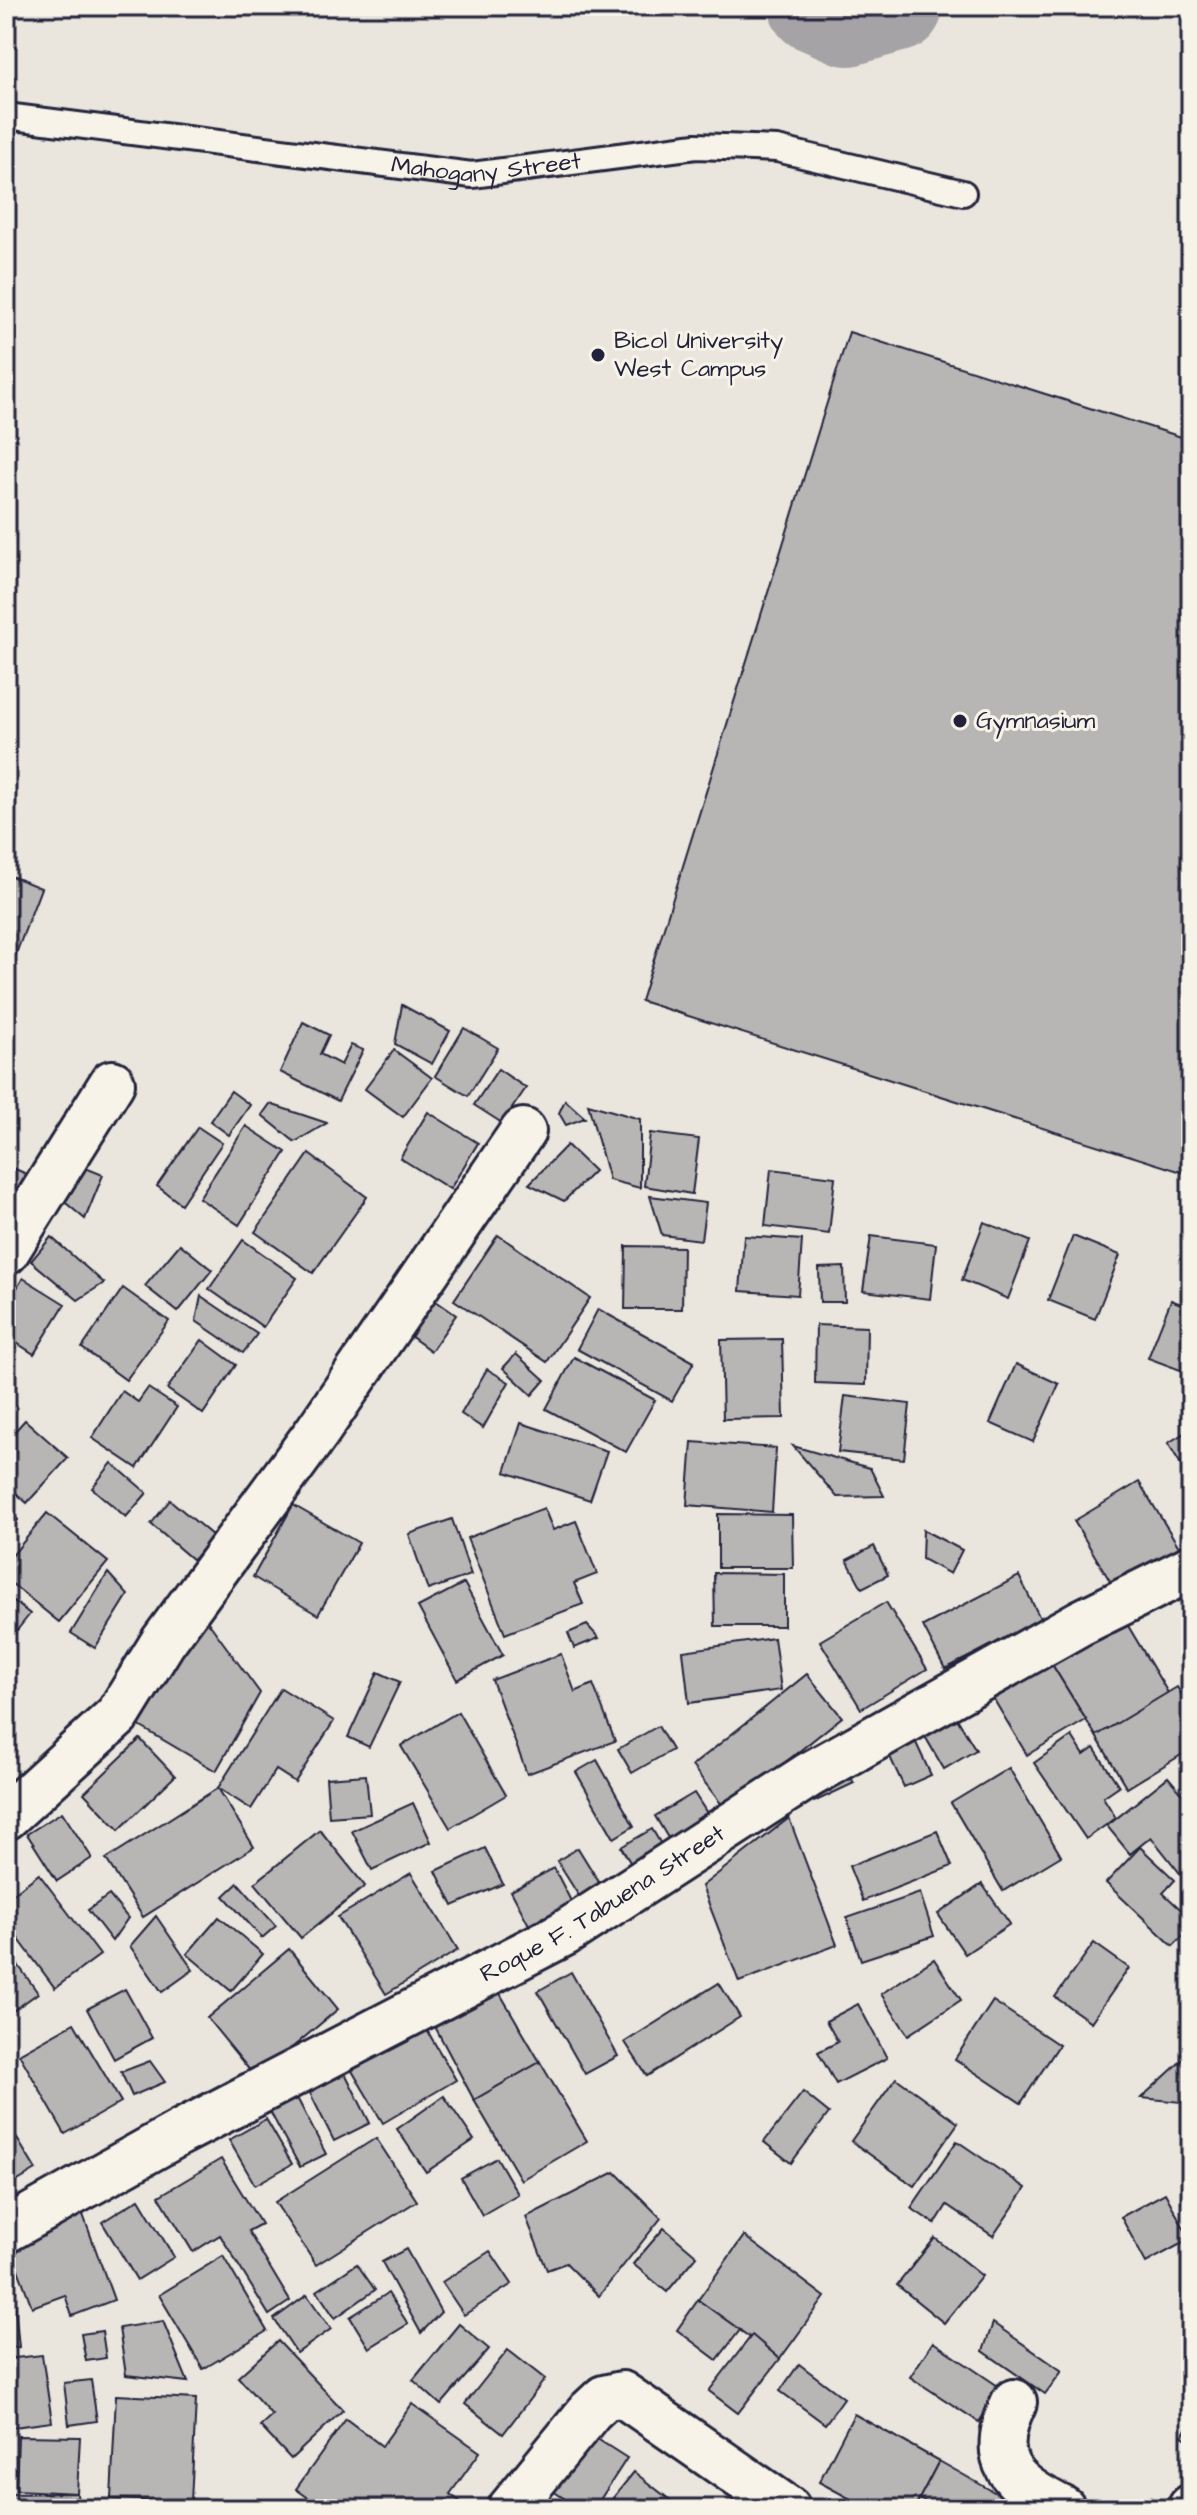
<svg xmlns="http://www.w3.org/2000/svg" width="1197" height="2515" font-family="'Architects Daughter',sans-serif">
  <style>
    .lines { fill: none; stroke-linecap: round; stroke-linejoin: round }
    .river { stroke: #a6a3a6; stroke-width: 92 }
    .building { fill: #b8b6b5; stroke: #22223b; stroke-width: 2 }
    .service-casing { stroke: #22223b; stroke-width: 30 }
    .minor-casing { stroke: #22223b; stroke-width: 50 }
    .service { stroke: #f7f3e8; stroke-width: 24 }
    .minor { stroke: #f7f3e8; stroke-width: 44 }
    .poi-dot { fill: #22223b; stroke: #f7f3e8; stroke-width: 3 }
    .labels { text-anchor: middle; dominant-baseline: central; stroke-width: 6; stroke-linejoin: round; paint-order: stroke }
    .street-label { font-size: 24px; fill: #22223b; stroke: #f7f3e8 }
    .poi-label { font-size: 24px; fill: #22223b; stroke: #f7f3e8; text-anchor: start }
  </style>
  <rect width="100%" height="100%" fill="#eae6de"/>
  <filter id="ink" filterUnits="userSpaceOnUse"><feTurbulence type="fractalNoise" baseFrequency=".0125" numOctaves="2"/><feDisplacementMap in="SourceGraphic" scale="16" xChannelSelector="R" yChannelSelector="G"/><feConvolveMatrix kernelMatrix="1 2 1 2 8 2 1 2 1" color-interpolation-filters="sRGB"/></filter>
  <g filter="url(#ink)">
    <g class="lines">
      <path class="river" d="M815 6 848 20 897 6"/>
    </g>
    <g class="building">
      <path d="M849 332 1191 440V1175L641 1001Z"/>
      <path d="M6 874 41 888 6 980Z"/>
      <path d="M402 1005 450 1031 432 1064 395 1044Z"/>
      <path d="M303 1022 329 1035 320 1054 341 1065 351 1045 363 1050 338 1101 280 1072Z"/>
      <path d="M464 1028 498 1048 468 1096 435 1076Z"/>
      <path d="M394 1050 432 1078 403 1117 365 1089Z"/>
      <path d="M498 1069 526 1088 502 1123 474 1105Z"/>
      <path d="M231 1091 250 1105 229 1135 210 1121Z"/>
      <path d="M565 1100 585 1118 566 1125 559 1113Z"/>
      <path d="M270 1104 327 1123 295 1142 262 1115Z"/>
      <path d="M588 1104 640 1119V1188L609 1180Z"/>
      <path d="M428 1112 478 1143 450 1189 400 1158Z"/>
      <path d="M246 1126 286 1152 239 1225 199 1198Z"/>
      <path d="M198 1127 222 1143 181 1204 157 1186Z"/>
      <path d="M650 1133 699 1139 692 1194 644 1186Z"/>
      <path d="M567 1145 594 1171 564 1201 529 1184Z"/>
      <path d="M309 1154 367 1197 313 1273 255 1232Z"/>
      <path d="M78 1165 103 1175 85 1219 54 1193Z"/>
      <path d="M13 1168 38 1179 6 1216V1176Z"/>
      <path d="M771 1169 835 1177 829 1234 765 1226Z"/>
      <path d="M650 1196 706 1203 701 1240 662 1235Z"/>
      <path d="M984 1222 1030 1241 1008 1299 962 1280Z"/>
      <path d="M498 1235 590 1298 547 1362 454 1300Z"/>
      <path d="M744 1236 802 1240 798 1295 740 1291Z"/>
      <path d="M871 1236 936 1244 930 1299 863 1291Z"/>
      <path d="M1073 1236 1120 1255 1095 1319 1048 1300Z"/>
      <path d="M51 1237 104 1283 78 1300 31 1261Z"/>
      <path d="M243 1240 297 1278 263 1327 209 1289Z"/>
      <path d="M180 1244 212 1270 178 1312 145 1286Z"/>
      <path d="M626 1246 683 1247 682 1309H625Z"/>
      <path d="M844 1267 845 1302H820L819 1268Z"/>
      <path d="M23 1278 65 1304 34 1354 6 1336V1306Z"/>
      <path d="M123 1288 169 1321 126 1380 82 1348Z"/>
      <path d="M420 1290 456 1315 431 1351 395 1325Z"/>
      <path d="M201 1296 257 1334 243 1353 196 1321Z"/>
      <path d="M1171 1300 1191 1308V1374L1148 1358Z"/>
      <path d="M598 1309 694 1362 672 1401 577 1349Z"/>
      <path d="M816 1325 867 1327 866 1385 815 1383Z"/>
      <path d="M782 1339 784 1418 723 1419 721 1340Z"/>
      <path d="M202 1340 236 1365 203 1414 167 1389Z"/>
      <path d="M516 1354 545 1380 532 1395 503 1368Z"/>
      <path d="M574 1357 655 1400 626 1452 546 1409Z"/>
      <path d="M1016 1364 1059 1384 1033 1442 990 1423Z"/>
      <path d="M487 1369 509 1382 483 1428 461 1414Z"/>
      <path d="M148 1388 177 1407 137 1468 92 1438 122 1391 138 1402Z"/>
      <path d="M845 1396 910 1404 904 1459 838 1452Z"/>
      <path d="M25 1420 68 1458 27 1503 6 1484V1441Z"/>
      <path d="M521 1423 607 1451 590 1500 505 1472Z"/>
      <path d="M1191 1429V1481L1168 1443Z"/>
      <path d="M692 1442 776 1448 772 1512 687 1505Z"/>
      <path d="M793 1446 870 1468 884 1496 837 1497Z"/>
      <path d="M112 1463 147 1493 126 1517 92 1488Z"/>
      <path d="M1139 1482 1179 1547 1113 1586 1074 1521Z"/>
      <path d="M170 1500 213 1536 193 1560 151 1524Z"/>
      <path d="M293 1505 359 1543 318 1615 253 1577Z"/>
      <path d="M544 1508 553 1530 576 1521 597 1574 574 1583 583 1604 505 1634 467 1538Z"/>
      <path d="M6 1510 18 1520 6 1535Z"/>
      <path d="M47 1513 108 1562 59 1622 6 1579V1563Z"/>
      <path d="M718 1514 792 1515 793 1568H718Z"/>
      <path d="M452 1519 471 1575 428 1590 409 1534Z"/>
      <path d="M923 1530 962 1550 950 1574 922 1559Z"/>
      <path d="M874 1546 888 1575 862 1588 847 1560Z"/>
      <path d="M108 1573 128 1595 95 1648 71 1633Z"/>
      <path d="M714 1573 784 1574V1626H715Z"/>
      <path d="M1019 1576 1041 1620 945 1669 923 1626Z"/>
      <path d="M464 1583 503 1655 457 1680 418 1607Z"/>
      <path d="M6 1595 30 1614 6 1644Z"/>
      <path d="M886 1602 927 1669 861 1709 820 1641Z"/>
      <path d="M200 1611 260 1693 216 1771 136 1724Z"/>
      <path d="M1121 1614 1168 1693 1096 1736 1048 1658Z"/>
      <path d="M587 1625 599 1638 574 1648 568 1633Z"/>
      <path d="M774 1638 781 1690 689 1703 683 1651Z"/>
      <path d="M561 1654 575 1692 593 1684 615 1741 527 1774 492 1680Z"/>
      <path d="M1048 1658 1086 1720 1027 1755 990 1693Z"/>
      <path d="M378 1672 400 1682 369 1747 348 1737Z"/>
      <path d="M807 1674 842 1717 726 1810 692 1766Z"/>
      <path d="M1177 1687 1191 1710V1749L1127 1788 1096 1736Z"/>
      <path d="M281 1688 334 1721 295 1782 276 1770 251 1809 218 1788Z"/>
      <path d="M950 1707 976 1750 944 1769 919 1726Z"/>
      <path d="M458 1712 506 1795 450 1828 401 1746Z"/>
      <path d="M658 1726 672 1750 632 1773 618 1749Z"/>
      <path d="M910 1730 931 1775 904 1787 883 1742Z"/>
      <path d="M1072 1736 1084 1755 1094 1748 1119 1786 1103 1797 1116 1818 1086 1839 1034 1763Z"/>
      <path d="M140 1739 175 1776 119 1830 84 1793Z"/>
      <path d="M597 1760 634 1826 614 1838 576 1772Z"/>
      <path d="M844 1765 854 1783 814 1802 804 1783Z"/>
      <path d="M1009 1768 1061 1856 1003 1891 951 1803Z"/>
      <path d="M366 1775 370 1814 329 1817 326 1778Z"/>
      <path d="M1168 1777 1191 1804V1870L1183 1877 1151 1837 1130 1854 1107 1826Z"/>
      <path d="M218 1788 254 1847 143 1917 106 1859Z"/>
      <path d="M694 1793 714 1824 674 1848 655 1816Z"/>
      <path d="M413 1803 431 1842 372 1870 352 1831Z"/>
      <path d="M62 1812 92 1858 57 1881 27 1834Z"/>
      <path d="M789 1818 837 1945 739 1982 702 1886Z"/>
      <path d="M652 1829 668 1856 637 1874 621 1847Z"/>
      <path d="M320 1830 365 1886 301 1938 255 1883Z"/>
      <path d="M937 1831 952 1866 863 1901 849 1866Z"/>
      <path d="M1140 1847 1175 1880 1163 1893 1191 1919V1928L1173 1946 1106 1883Z"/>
      <path d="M485 1848 503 1884 453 1906 436 1871Z"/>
      <path d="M578 1848 605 1892 584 1904 557 1861Z"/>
      <path d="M554 1868 573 1905 530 1927 511 1891Z"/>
      <path d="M411 1873 458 1950 386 1994 338 1917Z"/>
      <path d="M39 1874 100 1955 55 1988 6 1922V1899Z"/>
      <path d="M238 1883 276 1926 262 1938 224 1896Z"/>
      <path d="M982 1884 1010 1924 965 1954 938 1914Z"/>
      <path d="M920 1893 934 1936 861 1960 847 1918Z"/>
      <path d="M109 1895 128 1918 112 1941 88 1910Z"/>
      <path d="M156 1916 193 1970 162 1992 130 1946Z"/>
      <path d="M219 1917 263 1954 231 1991 187 1954Z"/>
      <path d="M1094 1943 1129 1968 1091 2022 1055 1997Z"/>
      <path d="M6 1948 38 1993 6 2016Z"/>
      <path d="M289 1949 338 2009 256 2078 207 2018Z"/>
      <path d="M934 1959 961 2000 908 2035 881 1994Z"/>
      <path d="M571 1972 618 2056 585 2074 538 1991Z"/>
      <path d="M719 1983 740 2017 647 2076 625 2042Z"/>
      <path d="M495 1985 540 2062 474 2100 432 2021Z"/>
      <path d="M125 1989 152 2038 114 2059 87 2009Z"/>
      <path d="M993 2001 1059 2045 1021 2103 955 2059Z"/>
      <path d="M858 2004 887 2058 836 2084 818 2052 838 2042 826 2021Z"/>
      <path d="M421 2020 456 2080 383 2123 348 2064Z"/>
      <path d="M74 2023 121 2102 65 2134 19 2054Z"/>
      <path d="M1191 2052V2103L1141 2098Z"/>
      <path d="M150 2061 165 2082 132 2096 121 2072Z"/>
      <path d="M540 2062 587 2141 521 2180 474 2100Z"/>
      <path d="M342 2067 370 2123 334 2141 306 2085Z"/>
      <path d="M896 2078 958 2123 914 2186 851 2141Z"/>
      <path d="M294 2092 326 2154 300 2167 267 2106Z"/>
      <path d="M803 2092 829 2113 791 2163 764 2142Z"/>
      <path d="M444 2096 474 2140 426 2172 397 2129Z"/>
      <path d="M266 2119 292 2164 255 2185 229 2140Z"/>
      <path d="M10 2127 36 2170 6 2188V2130Z"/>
      <path d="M376 2138 417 2201 316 2265 275 2202Z"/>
      <path d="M957 2141 1026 2188 993 2236 947 2205 935 2224 911 2208Z"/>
      <path d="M497 2158 518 2194 482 2215 461 2178Z"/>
      <path d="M221 2159 261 2224 248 2231 290 2301 269 2315 220 2235 193 2252 159 2196Z"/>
      <path d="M615 2172 661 2218 599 2296 566 2263 547 2270 526 2217Z"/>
      <path d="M1165 2193 1190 2239 1146 2263 1121 2217Z"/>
      <path d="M139 2199 174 2257 137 2280 102 2222Z"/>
      <path d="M81 2209 114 2300 72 2316 65 2295 32 2307 6 2237Z"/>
      <path d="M664 2228 697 2256 667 2292 633 2264Z"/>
      <path d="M744 2236 825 2297 780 2359 698 2300Z"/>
      <path d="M935 2238 982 2276 944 2323 897 2285Z"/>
      <path d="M406 2249 441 2312 421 2333 382 2262Z"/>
      <path d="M490 2251 512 2284 464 2315 442 2282Z"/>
      <path d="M223 2256 267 2331 203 2369 159 2295Z"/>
      <path d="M6 2258H10L19 2347 6 2348Z"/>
      <path d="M357 2264 375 2290 335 2318 317 2291Z"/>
      <path d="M388 2293 408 2324 369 2348 350 2317Z"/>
      <path d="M307 2295 331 2329 297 2353 274 2319Z"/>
      <path d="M698 2300 740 2330 717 2360 677 2330Z"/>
      <path d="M163 2321 188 2382 126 2375 119 2328Z"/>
      <path d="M993 2323 1062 2371 1045 2394 983 2351Z"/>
      <path d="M459 2324 489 2349 441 2405 413 2380Z"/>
      <path d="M102 2331 106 2358 86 2361 81 2334Z"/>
      <path d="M752 2335 780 2359 738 2413 709 2391Z"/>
      <path d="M278 2341 343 2410 291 2459 260 2426 272 2415 238 2377Z"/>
      <path d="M933 2342 1001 2388 979 2422 910 2377Z"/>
      <path d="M508 2350 545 2379 503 2434 465 2404Z"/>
      <path d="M42 2355 52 2422 6 2428V2359Z"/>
      <path d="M799 2364 844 2398 825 2424 780 2391Z"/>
      <path d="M91 2380 97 2421 69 2425 64 2383Z"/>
      <path d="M116 2395 196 2399 191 2502 111 2499Z"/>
      <path d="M412 2404 480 2452 450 2494 470 2509H324L296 2489 346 2419 382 2446Z"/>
      <path d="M854 2414 939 2461 914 2509H869L819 2482Z"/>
      <path d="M1191 2420V2441L1182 2436Z"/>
      <path d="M591 2435 627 2458 594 2509H580L553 2491Z"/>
      <path d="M18 2436 80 2437 77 2493 16 2490Z"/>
      <path d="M939 2461 1001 2496 993 2509H938L919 2499Z"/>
      <path d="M634 2472 670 2500 663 2509H604Z"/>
      <path d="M77 2493 78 2509H6V2494Z"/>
      <path d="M1150 2497 1160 2509H1135Z"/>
    </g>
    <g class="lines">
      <g class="service-casing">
        <g id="service">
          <path id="s1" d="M6 116 472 175 696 146 777 149 963 193"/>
        </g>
      </g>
      <g class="minor-casing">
        <g id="minor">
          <path d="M6 1252 112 1083"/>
          <path d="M6 1817 118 1715 163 1642 317 1432 523 1131"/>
          <path id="s2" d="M6 2230 181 2132 565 1933 809 1775 1080 1623 1191 1568"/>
          <path d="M1014 2402C986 2461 1011 2484 1063 2509"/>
          <path d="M510 2509 590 2411 604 2398 622 2394 788 2509"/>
          <path d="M1190 2509 1191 2507"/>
        </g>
      </g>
      <use href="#service" class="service"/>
      <use href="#minor" class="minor"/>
    </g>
  </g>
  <g class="poi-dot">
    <circle cx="598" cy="355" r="8"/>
    <circle cx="960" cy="721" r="8"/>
  </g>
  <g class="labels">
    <g class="street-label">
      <text stroke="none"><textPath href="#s1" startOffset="484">Mahogany Street</textPath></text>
      <text stroke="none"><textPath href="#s2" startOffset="680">Roque F. Tabuena Street</textPath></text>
    </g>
    <g class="poi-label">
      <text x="614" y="341">Bicol University<tspan x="614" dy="28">West Campus</tspan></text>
      <text x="976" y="721">Gymnasium</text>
    </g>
  </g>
  <rect width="1197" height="2515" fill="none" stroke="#f7f3e8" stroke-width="32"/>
  <rect x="16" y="16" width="1165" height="2483" fill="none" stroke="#22223b" stroke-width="3" filter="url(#ink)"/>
</svg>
